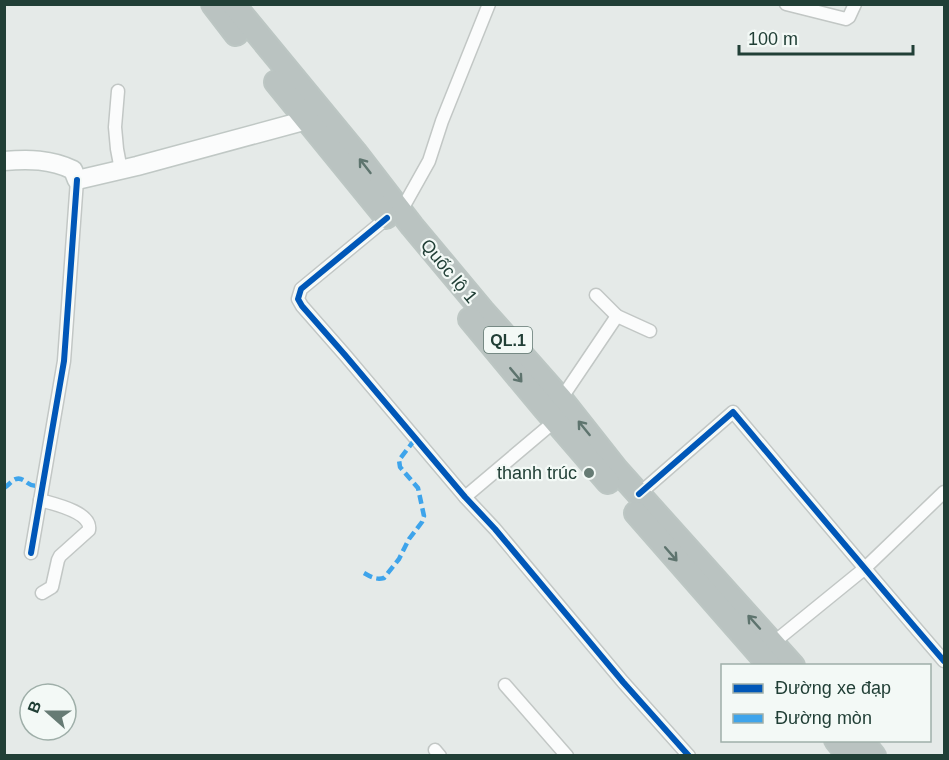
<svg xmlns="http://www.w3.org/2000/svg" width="949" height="760" font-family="Helvetica,sans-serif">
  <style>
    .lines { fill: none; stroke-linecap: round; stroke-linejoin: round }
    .street-casing { stroke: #c2c7c5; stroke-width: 15 }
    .secondary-casing { stroke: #c0c8c5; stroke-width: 21 }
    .highway-casing { stroke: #bcc6c3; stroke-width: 26 }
    .street { stroke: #fbfcfc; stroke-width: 12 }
    .secondary { stroke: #fbfcfc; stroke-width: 18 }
    .highway { stroke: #bac3c1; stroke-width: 22 }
    .quiet { stroke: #3ea4eb; stroke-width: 4.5; stroke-dasharray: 9 4.5; stroke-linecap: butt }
    .cycleway-casing { stroke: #f3f9f6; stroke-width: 10 }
    .cycleway { stroke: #0057b8; stroke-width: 6 }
    .oneway { stroke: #5e746e }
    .poi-dot { fill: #667b74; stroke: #f3f9f6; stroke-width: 2 }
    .labels { text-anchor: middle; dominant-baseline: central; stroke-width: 4.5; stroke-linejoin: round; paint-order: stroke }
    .shield { fill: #f3f9f6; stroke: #607770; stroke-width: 1.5 }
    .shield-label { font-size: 16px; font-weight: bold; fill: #213f36 }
    .street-label { font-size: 18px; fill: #213f36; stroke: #f3f9f6 }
    .poi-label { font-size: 18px; fill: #213f36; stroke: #f3f9f6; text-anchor: end }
  </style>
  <rect width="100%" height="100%" fill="#e5eae8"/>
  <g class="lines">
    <g class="street-casing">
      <g id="street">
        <path d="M786 4 846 19 849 17 855 4"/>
        <path d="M118 91 115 127 117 149 121 170"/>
        <path d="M401 211 429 161 442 121 489 4"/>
        <path d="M387 218 301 289 298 299 302 306 345 355 465 497 495 529 623 682 689 756"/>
        <path d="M596 295 617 316"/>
        <path d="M561 399 617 316 650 331"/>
        <path d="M639 494 733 412C803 495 873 579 944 661"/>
        <path d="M465 497 555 421"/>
        <path d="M40 500C54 504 92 512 89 530L60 556 58 560 52 587 42 593"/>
        <path d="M31 553 64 361 77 180"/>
        <path d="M773 643 864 569 944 492"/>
        <path d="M505 685 567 756"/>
        <path d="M435 750 440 756"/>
      </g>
    </g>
    <g class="secondary-casing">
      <path id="secondary" d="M4 161C28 159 51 159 73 170L77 180 137 166 307 120"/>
    </g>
    <g class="highway-casing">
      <g id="highway">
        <path d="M213 4 236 34"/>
        <path d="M233 4 355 152 412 226 483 311 561 399 617 470 793 666"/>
        <path d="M276 82 386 217"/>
        <path d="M470 319 544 408 608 482"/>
        <path d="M636 513 770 666"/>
        <path d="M836 740 849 756"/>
        <path d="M861 740 874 756"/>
      </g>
    </g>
    <use href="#street" class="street"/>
    <use href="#secondary" class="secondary"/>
    <use href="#highway" class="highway"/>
    <g class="quiet">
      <path d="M4 488C8 486 12 480 16 479 26 476 28 491 43 484"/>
      <path d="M364 573C371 577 376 580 384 578L399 559 409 539 422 522 424 516 418 488 400 467 399 460 416 438"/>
    </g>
    <g class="cycleway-casing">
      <g id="cycleway">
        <path d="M387 218 301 289 298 299 302 306 345 355 465 497 495 529 623 682 689 756"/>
        <path d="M639 494 733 412C803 495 873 579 944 661"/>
        <path d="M31 553 64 361 77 180"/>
      </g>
    </g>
    <use href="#cycleway" class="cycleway"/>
  </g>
  <defs><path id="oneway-shaft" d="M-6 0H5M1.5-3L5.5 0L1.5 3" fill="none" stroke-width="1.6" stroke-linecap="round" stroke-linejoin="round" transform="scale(1.5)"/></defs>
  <g class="oneway">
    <use href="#oneway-shaft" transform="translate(365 166) rotate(-128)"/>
    <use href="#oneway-shaft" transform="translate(516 375) rotate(50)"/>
    <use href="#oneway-shaft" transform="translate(584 428) rotate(-129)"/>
    <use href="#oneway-shaft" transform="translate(671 554) rotate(49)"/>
    <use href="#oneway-shaft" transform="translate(754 622) rotate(-132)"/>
  </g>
  <circle class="poi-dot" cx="589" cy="473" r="6"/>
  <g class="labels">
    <rect class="shield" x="484" y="327" width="48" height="26" rx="4.5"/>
    <g class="shield-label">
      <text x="508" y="340">QL.1</text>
    </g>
    <g class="street-label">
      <text transform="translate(449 271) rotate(50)">Quốc lộ 1</text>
    </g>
    <g class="poi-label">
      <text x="577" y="473">thanh trúc</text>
    </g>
  </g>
  <rect width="949" height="760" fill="none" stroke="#213f36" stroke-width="12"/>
  <rect x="721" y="664" width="210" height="78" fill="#f3f9f6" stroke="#9fafa9" stroke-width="1.5"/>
  <rect x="733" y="684" width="30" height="9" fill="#0057b8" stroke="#9fafa9" stroke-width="1.5"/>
  <text x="775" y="694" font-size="18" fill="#213f36">Đường xe đạp</text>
  <rect x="733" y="714" width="30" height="9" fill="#3ea4eb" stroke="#9fafa9" stroke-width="1.5"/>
  <text x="775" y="724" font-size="18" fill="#213f36">Đường mòn</text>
  <g transform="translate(48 712) rotate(291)"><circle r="28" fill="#f3f9f6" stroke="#9fafa9" stroke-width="1.5"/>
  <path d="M0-4.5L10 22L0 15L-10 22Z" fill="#667b74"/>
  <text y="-9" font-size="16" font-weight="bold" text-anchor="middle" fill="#213f36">B</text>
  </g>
  <path d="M739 45v9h174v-9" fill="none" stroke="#213f36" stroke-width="3"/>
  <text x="748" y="45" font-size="18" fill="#213f36" stroke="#f3f9f6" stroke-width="4.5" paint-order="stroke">100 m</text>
</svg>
